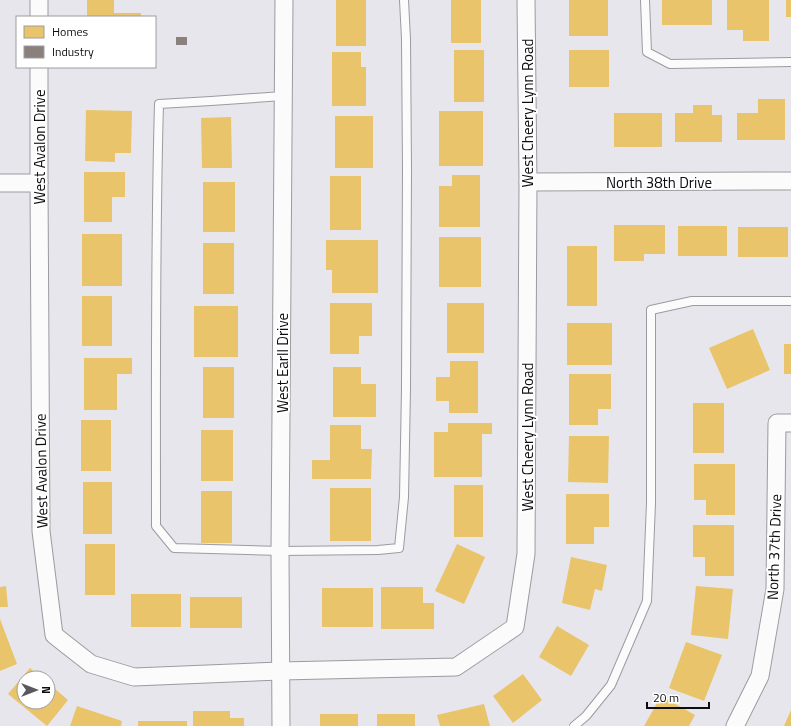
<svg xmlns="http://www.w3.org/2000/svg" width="791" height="726" font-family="'Titillium Web',sans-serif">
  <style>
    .homes { fill: #e9c46a }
    .industry { fill: #8a817c }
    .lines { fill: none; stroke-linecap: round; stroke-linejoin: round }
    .lane-casing { stroke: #9b9ba0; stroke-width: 10 }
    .street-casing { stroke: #9b9ba0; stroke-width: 19 }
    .lane { stroke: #fbfbfc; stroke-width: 8 }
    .street { stroke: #fbfbfc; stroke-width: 17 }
    .labels { text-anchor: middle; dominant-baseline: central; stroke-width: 4; stroke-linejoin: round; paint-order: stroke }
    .street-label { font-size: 15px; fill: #0d0d10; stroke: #fff }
  </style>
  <rect width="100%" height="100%" fill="#e6e6ec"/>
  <g class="homes">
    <path d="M87 0H114V13H141V17H87Z"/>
    <rect x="336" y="0" width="30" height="46"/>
    <rect x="451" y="0" width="30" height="43"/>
    <rect x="569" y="0" width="39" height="36"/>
    <rect x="662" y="0" width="50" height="25"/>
    <path d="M727 0H769V41H743V30H727Z"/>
    <rect x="786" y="0" width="5" height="17"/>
    <rect x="454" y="50" width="30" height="52"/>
    <rect x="569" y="50" width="40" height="37"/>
    <path d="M332 52H361V67H366V106H332Z"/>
    <path d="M758 99H785V140H737V113H758Z"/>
    <path d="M693 105H712V115H722V142H675V113H693Z"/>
    <path d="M86 110 132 111 131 153H115V162L85 161Z"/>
    <rect x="439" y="111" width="44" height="55"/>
    <rect x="614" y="113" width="48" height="34"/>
    <rect x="335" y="116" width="38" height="52"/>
    <path d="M231 117 232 168H202L201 118Z"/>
    <path d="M84 172H125V197H112V222H84Z"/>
    <path d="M452 175H480V227H439V186H452Z"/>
    <rect x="330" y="176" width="31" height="54"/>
    <rect x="203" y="182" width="32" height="50"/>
    <path d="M614 225H665V254H644V261H614Z"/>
    <rect x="678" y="226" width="49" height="30"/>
    <rect x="738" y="227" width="50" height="30"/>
    <rect x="82" y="234" width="40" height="52"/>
    <rect x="439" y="237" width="42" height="50"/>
    <path d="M326 240H378V293H332V270H326Z"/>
    <rect x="203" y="243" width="31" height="51"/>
    <rect x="567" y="246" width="30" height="60"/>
    <rect x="82" y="296" width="30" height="50"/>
    <path d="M330 303H372V336H359V354H330Z"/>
    <rect x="447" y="303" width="37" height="50"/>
    <rect x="194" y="306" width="44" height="51"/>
    <rect x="567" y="323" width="45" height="42"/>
    <path d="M753 329 770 370 727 389 709 348Z"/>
    <rect x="784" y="344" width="7" height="30"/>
    <path d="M84 358H132V374H117V410H84Z"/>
    <path d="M450 361H478V413H449V401H436V377H450Z"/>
    <rect x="203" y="367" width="31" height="51"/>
    <path d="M333 367H361V384H376V417H333Z"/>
    <path d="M569 374H611V409H598V425H569Z"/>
    <rect x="693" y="403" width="31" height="50"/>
    <rect x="81" y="420" width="30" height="51"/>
    <path d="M448 423H492V434H482V477H434V432H448Z"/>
    <path d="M330 425H361V449H372L371 479H312V460H330Z"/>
    <rect x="201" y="430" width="32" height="51"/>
    <path d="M569 436H609L608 483 568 482Z"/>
    <path d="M694 464H735V515H706V500H694Z"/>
    <rect x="83" y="482" width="29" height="52"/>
    <rect x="454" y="485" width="29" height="52"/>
    <rect x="330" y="488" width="41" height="53"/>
    <rect x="201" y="491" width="31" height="52"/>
    <path d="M566 494H609V527H594V544H566Z"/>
    <path d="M693 525H734V576H705V557H693Z"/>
    <rect x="85" y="544" width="30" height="51"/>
    <path d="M457 544 485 557 464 604 435 591Z"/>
    <path d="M571 557 607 565 602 591 595 589 590 610 562 603Z"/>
    <path d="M6 586 8 607H0V587Z"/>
    <path d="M696 586 733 589 728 639 691 635Z"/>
    <path d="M381 587H423V603H434V629H381Z"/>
    <rect x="322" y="588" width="51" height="39"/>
    <rect x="131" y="594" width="50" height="33"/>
    <rect x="190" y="597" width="52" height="31"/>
    <path d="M0 619 17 664 0 671Z"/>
    <path d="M557 626 589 645 571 676 539 657Z"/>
    <path d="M686 642 722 655 704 701 669 688Z"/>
    <path d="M30 668 41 678H24V702H48V683L68 700 47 726 8 694Z"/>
    <path d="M523 674 542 700 513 723 493 696Z"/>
    <path d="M661 696 695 715 689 726H644Z"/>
    <path d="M484 704 490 726H440L437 715Z"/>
    <path d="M77 706 122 721 121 726H70Z"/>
    <path d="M791 710V726H784Z"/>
    <path d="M193 711H230V718H244V726H193Z"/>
    <rect x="320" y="714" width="38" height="12"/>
    <rect x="377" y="714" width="38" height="12"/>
    <rect x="138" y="721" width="49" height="5"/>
  </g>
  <rect class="industry" x="176" y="37" width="11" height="8"/>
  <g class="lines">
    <g class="lane-casing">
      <g id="lane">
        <path d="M645 0 647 52 670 64 791 62"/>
        <path d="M283 96 211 101 159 104C155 244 156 385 156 526L174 548 280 551 378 550 399 548 404 497 406 389 407 169 406 39 404 0"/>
        <path d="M574 726 586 716 611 685 647 601 651 503V310L692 301H791"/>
      </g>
    </g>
    <g class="street-casing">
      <g id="street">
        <path d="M39 17V0"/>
        <path d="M39 67V183L41 531 54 635 91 664 134 677 281 671 456 667 515 627 526 554 528 182 526 0"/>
        <path d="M528 182 791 181"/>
        <path d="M0 183H39"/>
        <path d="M281 726 280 551 284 0"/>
        <path d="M735 726 760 676 775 589 777 423H791"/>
      </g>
    </g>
    <use href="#lane" class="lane"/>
    <use href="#street" class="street"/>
  </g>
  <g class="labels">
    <g class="street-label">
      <text transform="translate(527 113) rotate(-90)">West Cheery Lynn Road</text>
      <text transform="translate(39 147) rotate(-90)">West Avalon Drive</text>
      <text x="659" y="182">North 38th Drive</text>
      <text transform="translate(282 363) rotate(-90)">West Earll Drive</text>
      <text transform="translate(527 437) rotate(-90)">West Cheery Lynn Road</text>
      <text transform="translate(41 471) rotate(-91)">West Avalon Drive</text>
      <text transform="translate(774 547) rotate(-88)">North 37th Drive</text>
    </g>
  </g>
  <rect x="16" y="16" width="140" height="52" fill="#ffffff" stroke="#9e9e9f"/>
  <rect x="24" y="26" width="20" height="12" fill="#e9c46a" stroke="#9e9e9f"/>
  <text x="52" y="36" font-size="12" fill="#0d0d10">Homes</text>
  <rect x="24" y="46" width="20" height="12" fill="#8a817c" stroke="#9e9e9f"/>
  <text x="52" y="56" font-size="12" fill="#0d0d10">Industry</text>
  <g transform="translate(36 690) rotate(90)"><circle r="19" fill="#ffffff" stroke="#9e9e9f"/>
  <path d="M0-3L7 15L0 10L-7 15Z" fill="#59595d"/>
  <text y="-6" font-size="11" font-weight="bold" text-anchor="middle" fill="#0d0d10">N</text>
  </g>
  <path d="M647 702v6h62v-6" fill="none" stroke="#0d0d10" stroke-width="2"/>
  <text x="653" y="702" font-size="12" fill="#0d0d10" stroke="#ffffff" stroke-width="3" paint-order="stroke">20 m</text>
</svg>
